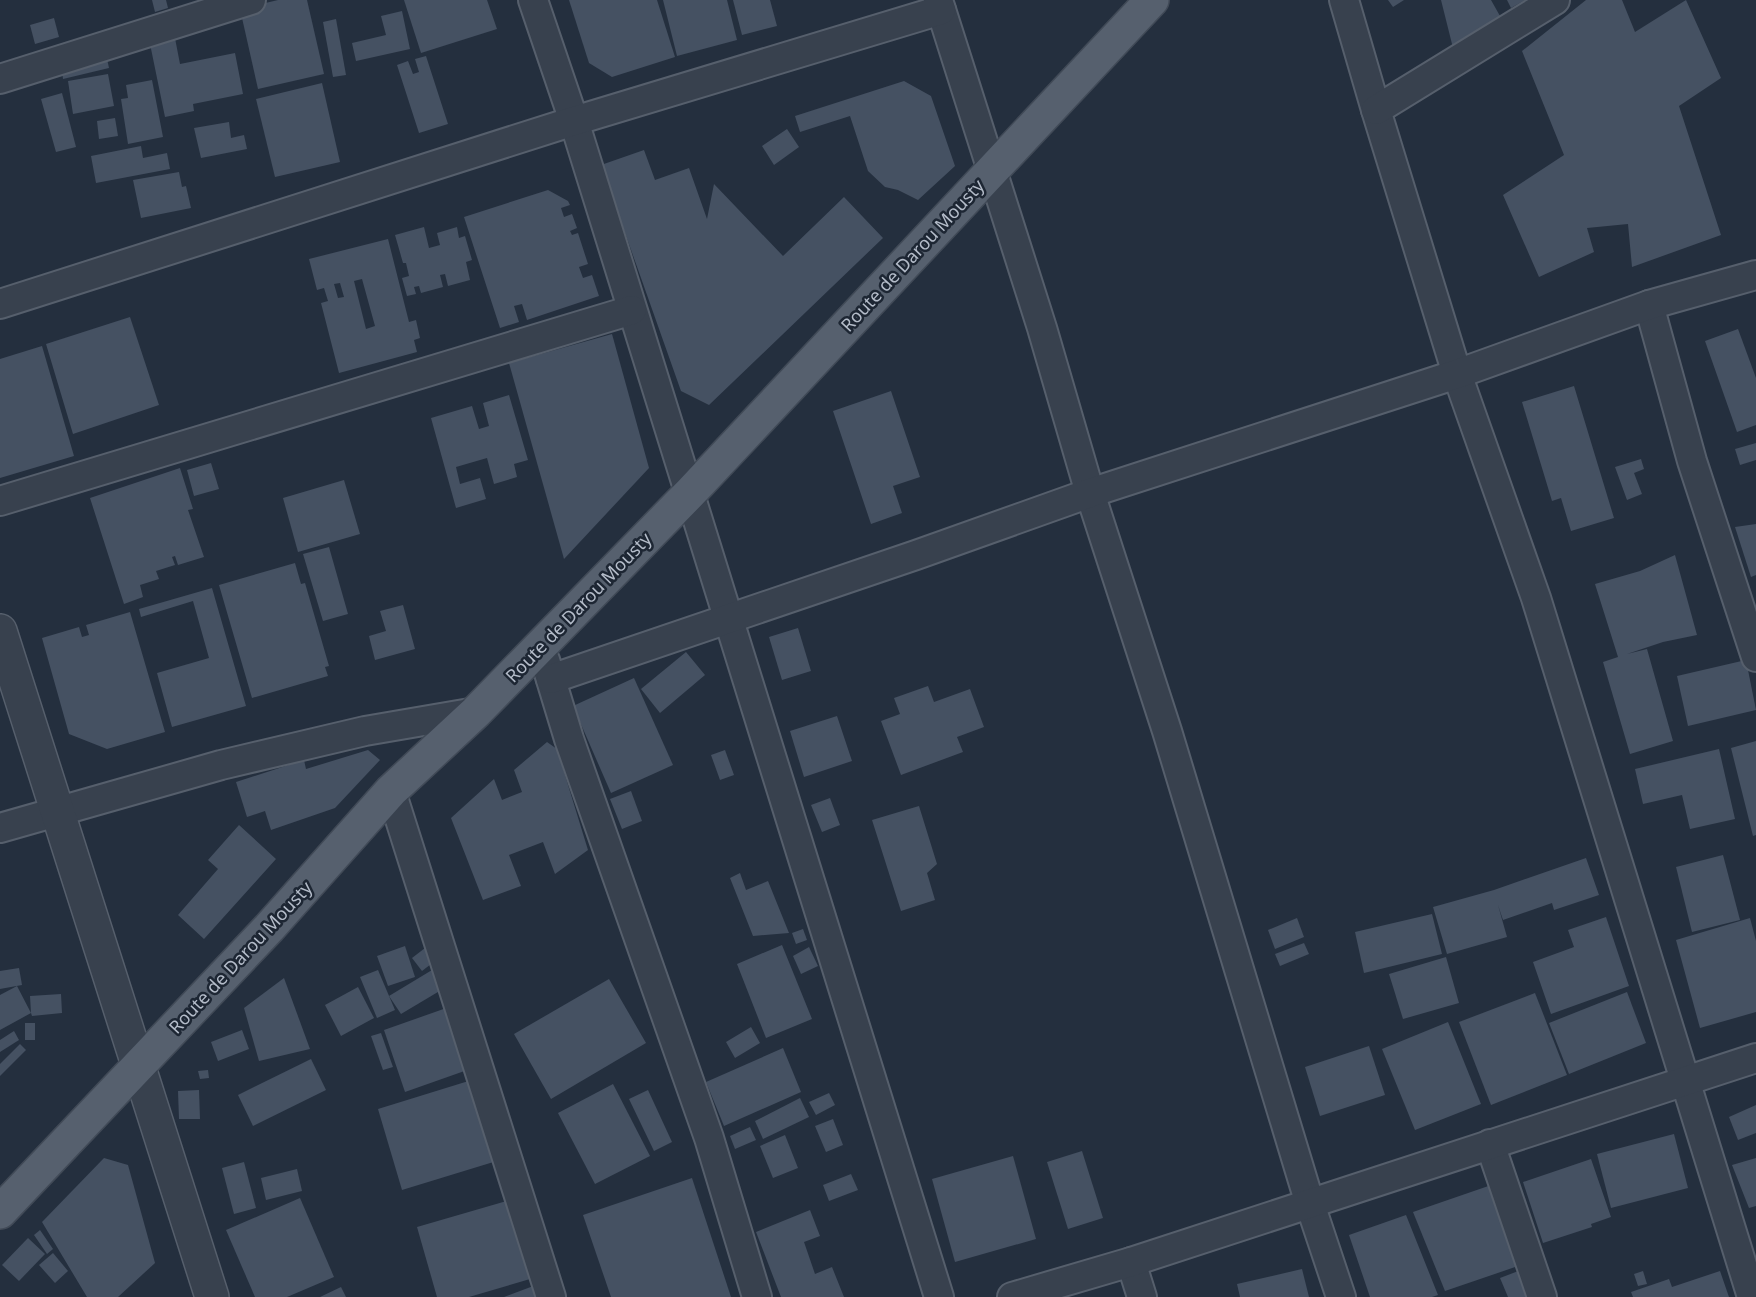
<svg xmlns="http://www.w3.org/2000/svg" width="1756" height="1297" font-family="'Noto Sans',sans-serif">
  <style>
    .building { fill: #455162; fill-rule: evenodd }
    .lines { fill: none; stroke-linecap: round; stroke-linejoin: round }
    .minor-casing { stroke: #565f6c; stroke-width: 32 }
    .tertiary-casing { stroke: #565f6c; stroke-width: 36 }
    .primary-casing { stroke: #414a57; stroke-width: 36 }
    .minor { stroke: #38414e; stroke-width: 28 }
    .tertiary { stroke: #38414e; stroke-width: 33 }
    .primary { stroke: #56606e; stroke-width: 33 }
    .labels { text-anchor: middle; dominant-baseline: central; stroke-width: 5; stroke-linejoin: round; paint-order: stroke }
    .street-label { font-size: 18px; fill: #b4bcc9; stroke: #1d2633 }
  </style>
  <rect width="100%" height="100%" fill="#242f3e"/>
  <g class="building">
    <path d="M152 0H166L168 8 155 12Z"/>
    <path d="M278 0H307L324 74 258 89 240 9Z"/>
    <path d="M404 0H487L497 29 421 53Z"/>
    <path d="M569 0H657L675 57 612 77 589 63Z"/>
    <path d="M663 0H727L737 40 677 56Z"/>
    <path d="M733 0H770L777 26 742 35Z"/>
    <path d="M1388 0H1404L1393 7Z"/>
    <path d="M1441 0H1491L1500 16 1454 52Z"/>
    <path d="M1507 0H1525L1511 8Z"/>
    <path d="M1586 0H1622L1635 32 1686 0 1721 78 1679 106 1721 235 1632 267 1628 224 1587 228 1594 252 1539 277 1503 195 1564 155 1522 51Z"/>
    <path d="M402 11 410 49 356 61 352 43 386 35 381 16Z"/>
    <path d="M54 18 59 37 35 44 30 25Z"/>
    <path d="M336 19 346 75 333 77 323 22Z"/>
    <path d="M174 33 180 64 235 53 243 94 193 104 194 111 165 117 149 39Z"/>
    <path d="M106 54 109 68 63 79 61 64Z"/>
    <path d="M426 56 448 124 419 133 397 65 408 61 413 74 419 72 415 59Z"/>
    <path d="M108 74 114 106 73 114 68 81Z"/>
    <path d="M152 80 163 137 128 144 121 99 128 98 126 85Z"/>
    <path d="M904 81 931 96 955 166 918 200 898 190 885 187 868 171 850 116 800 132 795 116Z"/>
    <path d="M322 83 340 162 275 177 256 99Z"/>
    <path d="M62 93 76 147 56 152 41 99Z"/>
    <path d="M115 118 118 136 99 139 97 121Z"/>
    <path d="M229 122 231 138 244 135 247 149 201 158 194 128Z"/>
    <path d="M787 129 799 147 774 165 762 146Z"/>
    <path d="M141 146 143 158 167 153 170 169 96 183 91 156Z"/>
    <path d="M644 150 655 180 689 168 707 219 714 184 783 256 844 197 883 238 709 405 681 391 601 165Z"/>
    <path d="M179 172 182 187 186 186 191 208 141 218 133 180Z"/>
    <path d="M548 190 568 201 570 205 561 208 564 217 572 214 577 228 570 231 572 235 578 233 588 264 579 267 583 278 592 275 599 296 527 320 522 304 514 306 519 322 500 328 464 217Z"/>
    <path d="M424 227 429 248 440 245 437 233 457 227 459 238 465 236 472 260 466 262 470 280 448 286 445 274 440 275 443 287 421 293 419 286 414 287 416 294 407 296 402 278 409 276 406 263H403L395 235Z"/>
    <path d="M388 239 409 322 416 320 420 338 414 340 417 352 339 373 321 303 328 301 324 288 317 290 309 259ZM362 279 375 326 366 329 354 281ZM340 283 344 297 338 298 334 284Z"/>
    <path d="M130 317 159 405 73 434 46 344Z"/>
    <path d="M1738 329 1756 378V425L1737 432 1705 341Z"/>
    <path d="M612 334 649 468 564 559 509 363Z"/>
    <path d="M42 346 74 456 0 478V359Z"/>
    <path d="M1574 386 1614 518 1571 531 1561 498 1552 501 1522 402Z"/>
    <path d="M891 391 920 477 893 486 902 513 871 524 833 411Z"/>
    <path d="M509 395 528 460 514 464 517 477 494 484 487 458 456 467 460 484 480 478 486 499 456 508 431 418 472 406 479 429 489 426 483 403Z"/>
    <path d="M1756 443V460L1740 465 1735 449Z"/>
    <path d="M1641 459 1644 469 1634 473 1642 494 1627 500 1615 467Z"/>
    <path d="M211 463 219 489 194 496 187 470Z"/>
    <path d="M180 468 193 509 188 510 204 557 178 565 175 556 172 557 175 565 156 571 159 579 140 585 143 597 124 604 90 498Z"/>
    <path d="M344 480 360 534 298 552 283 498Z"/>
    <path d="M1756 524V575L1751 577 1735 527Z"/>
    <path d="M329 547 348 614 323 621 303 554Z"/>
    <path d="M1675 555 1697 635 1663 642 1627 654 1647 649 1673 741 1630 754 1603 662 1618 657 1595 584 1640 571Z"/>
    <path d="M295 563 301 584 305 583 329 666 325 667 328 676 252 698 219 585Z"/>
    <path d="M212 588 246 706 172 727 157 673 209 658 193 601 141 617 139 609Z"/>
    <path d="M403 605 415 649 375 660 369 636 386 631 380 611Z"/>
    <path d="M130 612 165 732 107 749 69 734 42 638 79 627 82 637 89 635 86 625Z"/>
    <path d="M798 628 811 671 782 680 769 637Z"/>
    <path d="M686 652 705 675 660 713 641 689Z"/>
    <path d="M1746 660 1756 710 1688 726 1677 676Z"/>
    <path d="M634 678 673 765 611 793 573 706Z"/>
    <path d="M928 686 934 702 970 689 984 727 957 737 963 752 901 775 881 721 900 714 894 698Z"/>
    <path d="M837 716 852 761 804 777 790 731Z"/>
    <path d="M1756 741V835L1753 836 1731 748Z"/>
    <path d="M547 742 557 749 588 850 555 874 543 842 509 855 521 886 483 900 451 818 494 779 502 800 522 792 514 770Z"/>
    <path d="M1719 749 1735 819 1690 829 1682 795 1643 804 1635 769Z"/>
    <path d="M368 750 380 760 335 808 271 830 265 811 247 817 236 782 304 760 306 769Z"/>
    <path d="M725 750 734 775 720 780 711 755Z"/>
    <path d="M631 791 642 821 622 829 610 799Z"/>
    <path d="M830 798 840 825 822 832 811 805Z"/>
    <path d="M919 806 937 864 927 873 935 900 901 911 872 820Z"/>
    <path d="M239 825 276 859 204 939 178 915 218 869 208 860Z"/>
    <path d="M1723 855 1740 920 1692 932 1676 867Z"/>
    <path d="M1586 858 1599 895 1554 910 1552 903 1503 920 1498 905 1507 937 1447 954 1433 907 1494 890Z"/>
    <path d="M740 873 746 890 768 881 789 933 753 936 730 878Z"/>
    <path d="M1432 914 1442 954 1364 973 1355 932Z"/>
    <path d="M1606 917 1629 986 1551 1014 1533 962 1574 947 1568 930Z"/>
    <path d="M1297 918 1304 937 1275 949 1268 930Z"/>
    <path d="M1750 918 1756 941V1012L1700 1028 1676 940Z"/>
    <path d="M803 929 807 940 796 944 792 933Z"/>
    <path d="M1304 943 1309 954 1280 966 1275 954Z"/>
    <path d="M782 945 812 1019 766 1038 737 964Z"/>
    <path d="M405 946 415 977 388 986 377 956Z"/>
    <path d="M809 947 818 966 801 974 793 956Z"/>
    <path d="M425 948 435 961 422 971 412 958Z"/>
    <path d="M1446 957 1459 1003 1403 1019 1389 974Z"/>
    <path d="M437 967 448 986 401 1014 389 996Z"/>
    <path d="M19 968 22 985 0 989V971Z"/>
    <path d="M378 970 395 1010 377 1018 360 977Z"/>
    <path d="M284 978 310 1049 259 1061 244 1008Z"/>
    <path d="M609 979 646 1043 551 1099 514 1034Z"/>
    <path d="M17 986 31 1013 30 996 61 994 62 1013 32 1016 31 1013 0 1030V995Z"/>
    <path d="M358 987 374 1018 341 1036 325 1005Z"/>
    <path d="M1627 992 1646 1043 1569 1074 1549 1023Z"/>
    <path d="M1535 993 1567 1075 1491 1105 1459 1022Z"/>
    <path d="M452 1006 473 1068 405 1092 384 1030Z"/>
    <path d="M1448 1022 1481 1104 1415 1130 1382 1049Z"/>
    <rect x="25" y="1023" width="10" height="17"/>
    <path d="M751 1027 760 1043 735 1058 726 1042Z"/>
    <path d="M242 1030 249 1049 218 1061 211 1042Z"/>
    <path d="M14 1031 19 1040 0 1052V1040Z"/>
    <path d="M381 1033 393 1067 383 1070 371 1036Z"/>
    <path d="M20 1044 26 1050 0 1076V1064Z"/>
    <path d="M1369 1046 1385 1095 1320 1116 1305 1067Z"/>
    <path d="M783 1048 801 1092 724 1126 706 1082Z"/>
    <path d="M311 1059 326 1090 253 1126 238 1095Z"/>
    <path d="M208 1070 209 1078 200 1079 198 1071Z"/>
    <path d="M475 1079 500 1160 402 1190 378 1109Z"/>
    <path d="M613 1084 650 1156 595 1184 558 1113Z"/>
    <path d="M199 1090 200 1119H179L178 1091Z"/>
    <path d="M648 1090 672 1142 654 1151 629 1099Z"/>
    <path d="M829 1093 835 1105 816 1115 809 1102Z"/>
    <path d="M800 1098 809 1117 763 1139 755 1121Z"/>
    <path d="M1756 1105V1133L1738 1140 1729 1117Z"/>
    <path d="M833 1119 843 1145 826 1152 815 1126Z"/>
    <path d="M750 1127 756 1140 735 1149 730 1136Z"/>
    <path d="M1674 1134 1688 1188 1611 1208 1597 1154Z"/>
    <path d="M785 1135 798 1168 773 1178 760 1146Z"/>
    <path d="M1082 1151 1103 1218 1068 1229 1047 1162Z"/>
    <path d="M1013 1156 1036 1239 955 1262 932 1179Z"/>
    <path d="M104 1158 128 1165 155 1263 118 1297H87L42 1222Z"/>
    <path d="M1756 1158V1206L1749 1208 1732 1165Z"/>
    <path d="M1591 1159 1611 1217 1591 1224 1592 1227 1543 1243 1523 1182Z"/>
    <path d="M244 1162 256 1208 234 1214 222 1168Z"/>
    <path d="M297 1169 302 1191 266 1200 261 1178Z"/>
    <path d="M851 1174 858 1190 829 1201 823 1185Z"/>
    <path d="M692 1178 731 1297H611L583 1215Z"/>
    <path d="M1500 1182 1527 1263 1445 1291 1413 1212Z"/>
    <path d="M524 1196 547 1274 469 1297H437L417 1227Z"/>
    <path d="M300 1198 334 1277 287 1297H255L226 1230Z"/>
    <path d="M810 1210 820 1236 804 1242 815 1274 832 1267 844 1297H781L756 1232Z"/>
    <path d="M1406 1215 1438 1295 1432 1297H1370L1349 1235Z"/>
    <path d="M40 1230 53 1249 47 1254 34 1235Z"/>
    <path d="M28 1238 45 1254 19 1281 2 1265Z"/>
    <path d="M53 1253 68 1271 55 1283 39 1265Z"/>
    <path d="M1302 1269 1309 1297H1240L1237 1284Z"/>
    <path d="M1521 1270 1531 1297H1508L1500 1278Z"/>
    <path d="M1643 1271 1647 1284 1638 1286 1634 1274Z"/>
    <path d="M1720 1271 1729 1297H1633L1631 1292 1669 1279 1672 1287Z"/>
    <path d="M544 1282 549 1297H504Z"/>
    <path d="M341 1287 346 1297H320Z"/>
  </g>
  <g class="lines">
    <g class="minor-casing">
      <g id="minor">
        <path d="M533 0 574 121 939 1297"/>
        <path d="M938 0 1042 328 1090 493 1167 731 1310 1204 1341 1297"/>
        <path d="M1344 0 1376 110 1457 374 1536 598 1752 1297"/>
        <path d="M0 79 251 0"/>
        <path d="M1376 110 1555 0"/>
        <path d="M0 304 574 121 941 10"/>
        <path d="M1649 305 1692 461 1756 657"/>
        <path d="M0 501 632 310"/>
        <path d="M545 660 569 739 709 1138 757 1297"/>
        <path d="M551 679 916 555 1090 493 1457 374 1649 305 1756 275"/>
        <path d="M391 791 551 1297"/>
        <path d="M0 828 221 765 365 731 476 712"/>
        <path d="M1490 1144 1542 1297"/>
        <path d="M1131 1262 1142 1297"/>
        <path d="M1012 1297 1131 1262 1756 1058"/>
      </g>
    </g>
    <g class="tertiary-casing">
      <path id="tertiary" d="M0 631 212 1297"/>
    </g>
    <g class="primary-casing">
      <path id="primary" d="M0 1212 269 928 391 791 476 712 690 493 1152 0"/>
    </g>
    <use href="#minor" class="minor"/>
    <use href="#tertiary" class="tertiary"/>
    <use href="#primary" class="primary"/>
  </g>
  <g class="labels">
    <g class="street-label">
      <text transform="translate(912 255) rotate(-47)">Route de Darou Mousty</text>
      <text transform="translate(578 607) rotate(-46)">Route de Darou Mousty</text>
      <text transform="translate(240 957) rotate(-47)">Route de Darou Mousty</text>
    </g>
  </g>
</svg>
